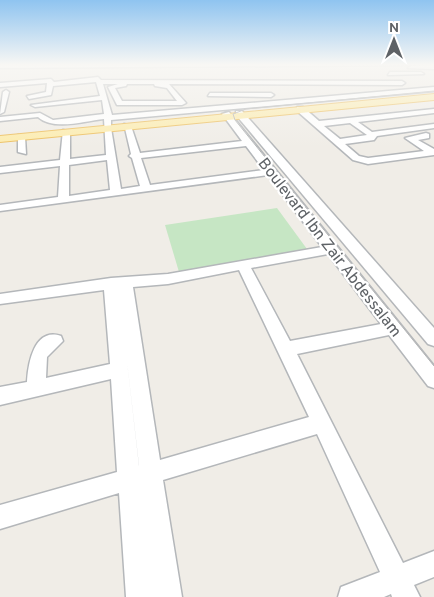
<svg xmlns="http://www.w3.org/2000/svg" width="434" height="597" font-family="Overpass,sans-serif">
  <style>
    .green { fill: #c6e6c4 }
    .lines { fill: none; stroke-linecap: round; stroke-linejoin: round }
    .minor-casing { stroke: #b4b7ba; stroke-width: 3 }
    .major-casing { stroke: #edc062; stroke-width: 2 }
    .minor { fill: #fff; fill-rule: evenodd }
    .major { fill: #fcecaf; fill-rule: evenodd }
    .tram { stroke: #b5b6b6; stroke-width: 1 }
    .labels { text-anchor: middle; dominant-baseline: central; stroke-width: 4.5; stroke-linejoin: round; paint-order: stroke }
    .street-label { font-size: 16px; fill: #5e6266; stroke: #fff }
  </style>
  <rect width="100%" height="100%" fill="#f0ede7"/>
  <path class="green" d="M277 208 307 249 179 272 165 225Z"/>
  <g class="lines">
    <g class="minor-casing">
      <g id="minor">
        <path d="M0 64H407L408 65 0 68Z"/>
        <path d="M434 65V69L408 68 411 66Z"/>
        <path d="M390 72H421L424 74 388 75Z"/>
        <path d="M98 77 101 80 402 81 405 83 402 85 169 84 186 103 182 105H117L108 87 118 84H103L112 115 434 87V91L111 120V128L121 189 140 186 132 158 129 156 131 154 124 124 131 126 140 153 242 141 222 114 229 112 434 366V388L428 386 389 335 297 354 403 563 434 551V577L414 585 420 597H392L391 594 384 597H338L341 587 380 572 317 434 163 480 182 597H154L142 487 154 597H126L119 493 0 529V505L117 472 111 379 0 405V387L27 382C28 364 34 327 61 336L63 341 47 357 46 378 110 364 104 290 0 304V294L111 278 168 274 322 247 268 175 0 211V205L58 197 60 166 0 173V167L60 160 63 130 70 132V159L106 155 104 119C85 121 54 131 38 117L0 121V117L40 113 53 120 104 114 102 100 35 107 31 105 100 96 96 82 53 86 51 95 29 99 27 96 46 92 47 83 0 87V83L51 79 54 82ZM127 84H154L155 86 167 88 177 101H122L115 88 126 86ZM246 146 264 170 150 185 141 158ZM107 160 110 190 69 196V165ZM328 254 381 324 290 341 251 268ZM239 270 309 417 160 460 133 287 168 284ZM125 344 139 465V466Z"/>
        <path d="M6 90 9 92 4 112 0 114 3 92Z"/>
        <path d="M210 93H271L274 95 271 97 208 96Z"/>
        <path d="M297 107H303L319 121 434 109V113L358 122 372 132 434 124V128L377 136 374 140 345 144 359 156 368 158 424 151 405 138 426 133 429 134V138L418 140 434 149V155L368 164 353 160 297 111ZM350 123 367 135 340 139 324 126Z"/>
        <path d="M236 111H242L434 328V346L428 344 236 115Z"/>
        <path d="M18 135 25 137 26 154 18 152Z"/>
      </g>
    </g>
    <g class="major-casing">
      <path id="major" d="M434 94V100L0 142V136Z"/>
    </g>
    <use href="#minor" class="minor"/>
    <use href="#major" class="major"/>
    <path class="tram" d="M434 91 246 109 233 114 235 120 434 366"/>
  </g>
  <linearGradient id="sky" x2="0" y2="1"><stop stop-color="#8fc4f0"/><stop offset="0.44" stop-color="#f8f7f4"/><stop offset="1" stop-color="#f8f7f4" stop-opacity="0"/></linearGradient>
  <rect width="434" height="147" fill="url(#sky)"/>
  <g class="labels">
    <g class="street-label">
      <text transform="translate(329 248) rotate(52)">Boulevard Ibn Zair Abdessalam</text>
    </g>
  </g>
  <g transform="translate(394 40)" stroke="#ffffff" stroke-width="4" paint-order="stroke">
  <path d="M0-4L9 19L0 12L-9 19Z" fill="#5e6266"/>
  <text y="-8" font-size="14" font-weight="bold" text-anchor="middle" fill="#5e6266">N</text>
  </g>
</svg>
